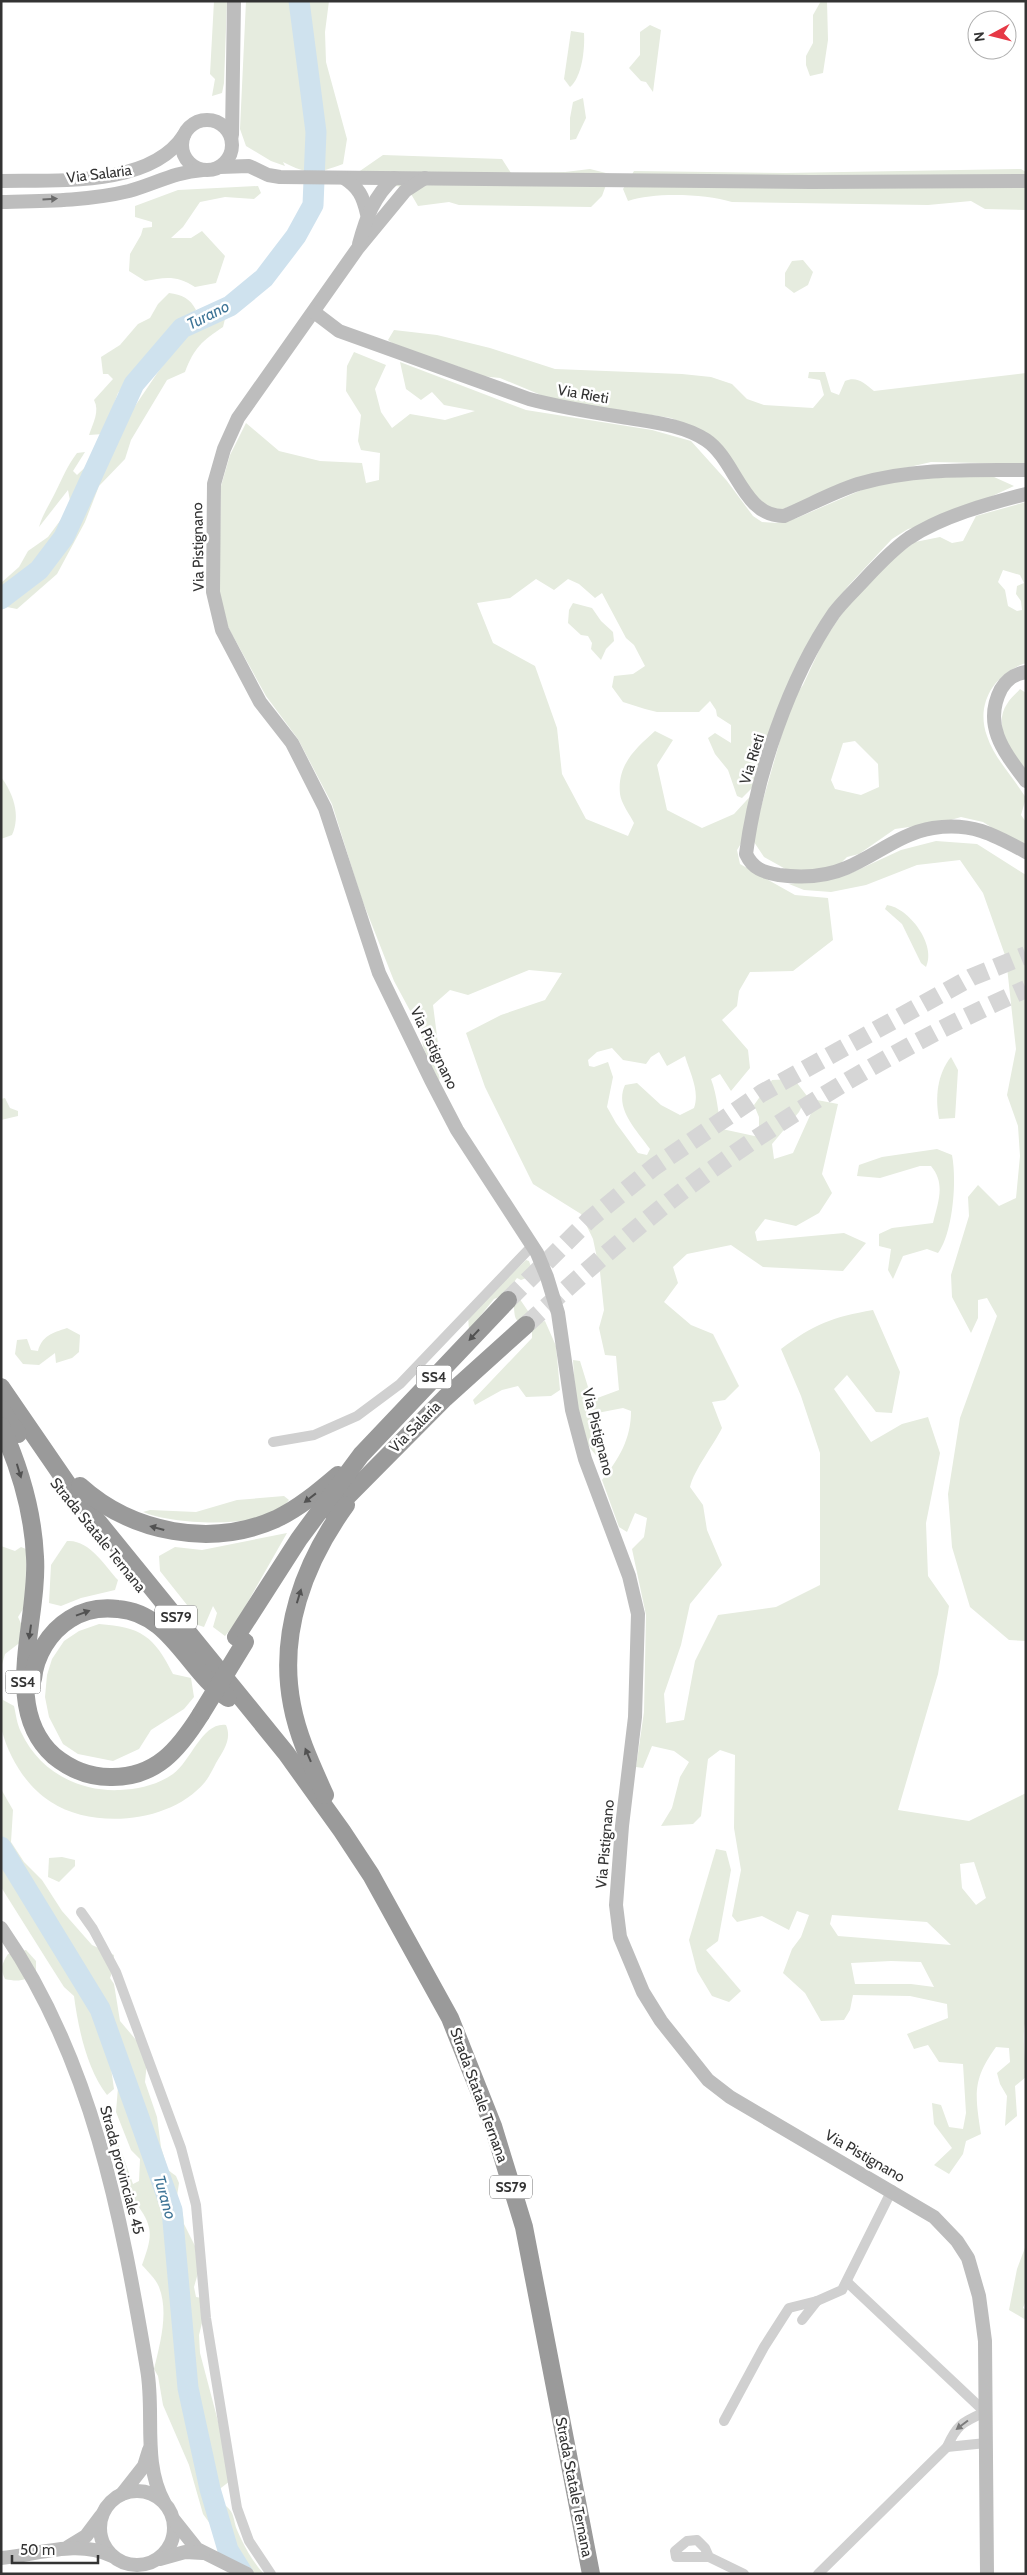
<svg xmlns="http://www.w3.org/2000/svg" width="1027" height="2575" font-family="Cabin,sans-serif">
  <style>
    .green { fill: #e6ecdf; fill-rule: evenodd }
    .lines { fill: none; stroke-linecap: round; stroke-linejoin: round }
    .river { stroke: #cfe2ee; stroke-width: 21 }
    .highway-tunnel { stroke: #d6d6d6; stroke-width: 18; stroke-dasharray: 18 9; stroke-linecap: butt }
    .street { stroke: #d0d0d0; stroke-width: 10 }
    .secondary { stroke: #bdbdbd; stroke-width: 14 }
    .highway { stroke: #9a9a9a; stroke-width: 18 }
    .highway-bridge { stroke: #9a9a9a; stroke-width: 18 }
    .oneway { fill: #6a6a6a }
    .oneway2 { fill: #525252 }
    .oneway3 { fill: #7a7a7a }
    .labels { text-anchor: middle; dominant-baseline: central; stroke-width: 5; stroke-linejoin: round; paint-order: stroke }
    .shield { fill: #fff; stroke: #707070; stroke-width: 1 }
    .shield-label { font-size: 14px; font-weight: bold; fill: #333 }
    .street-label { font-size: 15px; fill: #333; stroke: #fff }
    .water-label { font-size: 16px; font-style: italic; fill: #3f7597; stroke: #fff }
  </style>
  <rect width="100%" height="100%" fill="#fff"/>
  <g class="green">
    <path d="M214 1H227L224 83 222 93 212 96 215 79 210 74Z"/>
    <path d="M246 1H329L325 32 326 62 347 139 343 164C316 174 308 175 283 162L285 166 271 161 246 146 240 129Z"/>
    <path d="M821 1H827L828 40 823 73 810 76 806 65V56L813 43V15Z"/>
    <path d="M650 25 661 30 653 92 646 82 641 81 629 68 640 55V32Z"/>
    <path d="M571 31 584 33C585 49 582 77 570 87L564 79Z"/>
    <path d="M583 98 586 118 576 139 570 140V118L573 102Z"/>
    <path d="M383 155 502 159 511 173 565 172 590 169 610 174 602 196 591 207 459 205 449 202 418 206 407 187 370 184 357 173Z"/>
    <path d="M1021 169 1026 172V210L985 209 971 201 928 205 732 202C705 194 655 192 628 201L623 189 634 171 785 173Z"/>
    <path d="M258 186 261 193 254 199 225 197 200 202 183 227 171 238H191L202 231 225 256 216 283 195 287C177 275 165 277 145 281L129 271 130 254 141 235 143 228 152 227V222L135 217V206L178 190Z"/>
    <path d="M803 260 813 272 808 285 794 293 785 286V273L792 261Z"/>
    <path d="M169 293C182 295 190 298 196 310L163 338 151 358 118 393 103 434 89 435C93 423 100 411 94 400L113 379 108 374H103L101 357 120 345 138 324 150 318 158 304Z"/>
    <path d="M215 316 225 319 223 327C202 341 194 348 185 372L167 380 131 440 125 459 99 486 85 522 57 574 17 609 7 607 1 610V583L19 567 28 551 48 537 71 506 68 490 39 527C43 513 50 504 56 491 64 475 66 468 77 453L85 452 73 471 77 475 95 458 102 441 120 426 133 409 158 372 194 325Z"/>
    <path d="M394 330 437 335 490 348 555 369 682 374 711 377 732 384 747 399 764 405 813 408 824 395 820 380 808 378 809 372H825L831 392 839 395 845 381C857 376 864 383 874 391L1026 373V464L931 462 879 474 783 509 769 510 693 427 671 418 553 400 500 378 481 376 457 366 441 364 403 351 388 340Z"/>
    <path d="M354 352 386 365 375 389 381 412 392 428 410 414 445 420 475 411 444 405 432 392 421 400 406 389 400 362 526 410 652 430 691 441 727 481 753 516 762 522 777 523 797 518 866 488 921 477 973 475 994 477 1014 486 932 524 908 529 892 539 849 585 828 611 760 780 742 798 737 796 728 770 715 754 708 738 715 733 731 743V725L717 716 716 710 710 701 699 712H657L645 709 623 702 612 687 614 676 633 674 645 666 634 645 626 638 602 593 595 598 579 584 568 579 554 590 536 579 510 598 477 603 493 643 535 666 557 728 562 774 586 819 628 836 634 823C630 815 621 803 620 794 617 765 635 749 655 731L673 740 657 765 667 810 702 828 734 814 756 790 747 834 737 850 740 864 795 895 828 898 833 940 793 971 750 972 739 991 737 1006 722 1020 748 1050 750 1068 731 1091 720 1074 711 1079C718 1098 717 1110 722 1129L759 1137V1117L754 1105 772 1080 794 1079 807 1096 799 1112 772 1144 774 1159 793 1153 817 1100 838 1104 822 1174 832 1193 819 1213 796 1226 765 1219 755 1232 757 1241 844 1233 866 1243 843 1271 763 1267 731 1245 687 1254 673 1267 678 1283 664 1302 691 1325 713 1334 739 1386 725 1400 712 1402 722 1428C713 1446 694 1470 690 1487L703 1505 707 1530 722 1565 690 1604 681 1645 664 1694 666 1723 684 1720 695 1661 718 1615 776 1607 820 1585V1453L801 1396 781 1349C814 1324 833 1317 873 1310L900 1372 892 1413 876 1412 847 1375 834 1389 871 1442 902 1424 928 1417 940 1453 926 1523 928 1576 949 1606 938 1674 898 1810 969 1821 1026 1793V2020C1021 2035 1026 2060 1026 2077L1015 2086 1017 2116 1005 2126 1007 2096 1000 2084 997 2073 1010 2062 1009 2048 996 2047C972 2080 975 2095 981 2134L966 2141 963 2154 949 2174 934 2165 952 2148 934 2124 932 2103 941 2105 949 2127 963 2129 966 2113 963 2064 939 2062 928 2045 914 2049 907 2034 948 2018 947 2004 910 1996 853 1995 850 2010 844 2020 821 2021 805 1993 783 1973 792 1949 801 1937 809 1915 797 1911 789 1930 762 1916 737 1922 732 1916 741 1870 734 1828 735 1755 720 1750 708 1759 701 1816 693 1824 661 1826 672 1808 680 1777 689 1762 674 1751 652 1746 643 1768 636 1767 644 1712 646 1615 632 1549 644 1537 647 1518 635 1513 627 1532 619 1527 602 1480C619 1459 631 1439 631 1411L623 1408 592 1414 597 1456C576 1437 575 1388 573 1360L580 1361 592 1400 619 1390 616 1356 605 1355 599 1328 604 1310 600 1272 593 1239 581 1214 533 1184 485 1087 466 1033 501 1015 545 1000 562 973 529 970 468 995 450 990 433 1005 441 1067 439 1082 423 1047 421 1031 394 981 361 897 332 804 298 739 266 696 228 627 219 591 221 486 230 455 246 423 279 451 320 461 362 463 366 483 379 480 380 453 361 450 358 441 361 415 346 391 347 366ZM612 1048 623 1060 646 1064 651 1057 659 1052 667 1066 685 1056C690 1073 700 1091 694 1108L680 1115 661 1105 637 1083 625 1085C614 1109 637 1130 650 1149L647 1155 638 1153 616 1123 607 1107 613 1077 608 1062 594 1067 589 1066 588 1060 597 1052ZM974 1862 986 1898 976 1905 962 1888 960 1864ZM832 1915 927 1922 951 1945 838 1936 830 1924ZM891 1961 921 1962 934 1987 911 1984H855L851 1963Z"/>
    <path d="M1026 502V663C995 673 975 703 987 736 994 758 1014 778 1026 798L1021 815 1026 822V849L983 822 961 817 944 822 895 829 859 854 847 857 840 864 827 869 791 872 764 857 752 839 791 702 803 685 823 642 845 609 892 559 915 542 940 537 952 543 963 541 976 516ZM1003 570 1020 575 1024 583 1017 586 1016 594 1021 601 1022 610 1017 611 1008 606 1005 590 998 582ZM855 741 878 764 879 787 861 795 835 789 831 780 843 743Z"/>
    <path d="M573 603 592 608 601 621 613 632 614 641 606 649 601 660 591 649 592 643 588 636 581 635 568 623 569 610Z"/>
    <path d="M1020 689 1026 693V776C1013 758 992 725 1007 704 1010 698 1016 694 1020 689Z"/>
    <path d="M1 777C13 793 21 815 12 835L1 839Z"/>
    <path d="M936 841 977 844 1026 875V1641L1009 1640 970 1607 952 1547 948 1494 960 1418 997 1316 987 1298 978 1300V1318L971 1333 952 1297 951 1275 969 1216 968 1197 978 1185 999 1206 1016 1198 1020 1156 1018 1126 1007 1095 1016 1049 1006 958 983 893 960 860 917 865 866 885 831 892 804 890 789 884 847 875 901 850Z"/>
    <path d="M887 905C909 908 937 945 926 967L921 963 902 924 885 909Z"/>
    <path d="M951 1057 958 1070 955 1118 939 1119C935 1098 937 1074 951 1057Z"/>
    <path d="M5 1098 10 1108 18 1111V1116L1 1120V1099Z"/>
    <path d="M937 1149 952 1155C957 1180 953 1233 938 1253L927 1249 903 1256 893 1279 888 1270 891 1249 879 1246V1234L892 1228 933 1223C938 1202 946 1184 931 1166H920L880 1178 857 1176 859 1165 882 1157Z"/>
    <path d="M526 1260 529 1261 534 1275 521 1280 517 1278 511 1286 532 1317 538 1323 545 1321 556 1346 560 1390 551 1396 526 1397 518 1386 502 1390 475 1405 473 1400 532 1338V1330C511 1319 516 1320 513 1299L504 1295 494 1299 469 1330 468 1316Z"/>
    <path d="M67 1328 80 1335 79 1352 72 1358 56 1363 55 1353 39 1365 23 1364 15 1354 17 1340 27 1339 31 1350 38 1351C42 1336 52 1333 67 1328Z"/>
    <path d="M284 1496 289 1500C268 1531 174 1525 143 1512L150 1510 196 1512 237 1500Z"/>
    <path d="M287 1533 237 1621 225 1636 213 1627 217 1613 213 1606 204 1627 192 1623 191 1610 160 1571 159 1556 175 1547 202 1550Z"/>
    <path d="M67 1541C89 1539 105 1566 118 1580L115 1590 81 1598 61 1606 49 1603 51 1565Z"/>
    <path d="M1 1546 15 1551 21 1547 26 1549C27 1567 24 1583 28 1601L18 1617 24 1630 22 1641 5 1654 1 1668Z"/>
    <path d="M99 1624C141 1627 154 1636 173 1674L191 1678 194 1697 184 1709 151 1730 139 1749 113 1761 78 1754 63 1744 49 1717 45 1697 47 1675 52 1659 64 1641 79 1631Z"/>
    <path d="M1 1690 3 1700 14 1706C16 1715 17 1724 21 1732 39 1771 78 1792 120 1790 139 1789 157 1785 173 1774 192 1760 202 1722 226 1725 232 1739 224 1750 216 1763 213 1769 209 1777 205 1782 171 1823 94 1830 51 1802 27 1787 9 1758 2 1731 0 1719 1 1702 1 1690Z"/>
    <path d="M1 1789 13 1810 11 1842 24 1862 42 1880 62 1911 92 1945 114 1955 113 1970 110 1978 114 1984 120 2021 142 2047 147 2062 145 2082 157 2117 161 2147 168 2170 176 2176 179 2183 177 2196 183 2214 184 2224 195 2246 198 2273 194 2287 196 2297 202 2298 203 2319 199 2335 200 2353 219 2425 230 2481 217 2491C205 2445 195 2399 189 2352 188 2344 186 2335 186 2326 186 2302 194 2290 179 2267L174 2272 171 2289 176 2349 204 2485 213 2508 211 2525 203 2514 189 2465 163 2405 158 2376 154 2369C160 2344 169 2312 159 2287 156 2279 147 2271 142 2265 151 2239 155 2229 138 2206L128 2215 114 2157 116 2142 119 2145 133 2184 139 2181 140 2159 131 2150 116 2112 118 2087 115 2070 111 2068 114 2089 107 2095C87 2070 78 2027 74 1996L64 1987 50 1965 1 1887Z"/>
    <path d="M716 1849 726 1851 731 1870 718 1941 706 1950 741 1991 729 2002 712 1996 697 1971 689 1940Z"/>
    <path d="M62 1857 75 1860V1866L59 1882 48 1877 49 1858Z"/>
    <path d="M26 1950 36 1961V1972C26 1981 18 1982 5 1979 0 1969 2 1963 8 1954Z"/>
    <path d="M1026 2245V2300L1023 2308 1026 2310V2320L1009 2310 1017 2269Z"/>
    <path d="M226 2506C235 2513 233 2520 237 2530 244 2546 252 2561 264 2574H248C234 2554 222 2530 226 2506Z"/>
  </g>
  <g class="lines">
    <g class="river">
      <path d="M1 599 39 570 64 537 134 384 182 328 230 306 264 278 296 236 313 205 316 132 299 1"/>
      <path d="M1 1847 100 2009 172 2210 188 2388 210 2489 228 2550 243 2574"/>
    </g>
    <g class="highway-tunnel">
      <path d="M508 1300 589 1220 654 1167 762 1093 972 977 1026 955"/>
      <path d="M526 1325C575 1281 623 1238 675 1197 779 1117 906 1042 1026 989"/>
    </g>
    <g class="street">
      <path d="M273 1442 314 1435 357 1416 400 1384 532 1246"/>
      <path d="M81 1912 93 1929 116 1972 181 2148 196 2205 206 2318 237 2508 249 2541 271 2574"/>
      <path d="M802 2320 817 2301"/>
      <path d="M724 2421 764 2347 789 2308 817 2301 842 2290 892 2190"/>
      <path d="M947 2447 986 2443"/>
      <path d="M709 2557 705 2548 697 2540 687 2541 675 2551 676 2557H709L744 2574"/>
      <path d="M818 2574 947 2447C957 2424 963 2422 985 2412L847 2282"/>
    </g>
    <g class="secondary">
      <circle cx="207" cy="145" r="25"/>
      <path d="M232 135 234 1"/>
      <path d="M220 167 249 166 268 175 280 177 811 182 1026 181"/>
      <path d="M344 178C359 188 363 196 367 214"/>
      <path d="M425 178 405 191 358 248 238 418 224 449 214 484 213 592 222 630 260 702 292 743 325 808 379 973 431 1080 457 1130 537 1253 547 1277 558 1313 572 1410 585 1459 629 1576 638 1614 635 1717 622 1826 616 1905 620 1937 643 1992 661 2021 708 2080 730 2097 934 2217 957 2241 968 2258 979 2296 985 2341 987 2574"/>
      <path d="M1 181C56 180 151 187 184 135"/>
      <path d="M1 202C43 201 88 201 129 191 155 184 174 172 203 170"/>
      <path d="M359 244C366 218 374 196 394 178"/>
      <path d="M314 312 339 331 529 399C559 407 590 412 622 417 650 422 681 424 706 440 736 460 743 517 784 516 808 506 833 492 858 484 913 468 969 470 1026 470"/>
      <path d="M1026 494C987 504 943 516 909 538 893 549 878 565 865 579 855 590 843 601 834 613 789 678 756 776 746 854 753 869 763 872 779 875 802 878 825 877 846 868 875 856 901 833 933 828 971 822 993 834 1026 852"/>
      <path d="M1026 672C1014 674 1007 679 1001 689 982 726 1005 753 1026 781"/>
      <path d="M1 1928C92 2058 121 2215 147 2369 155 2413 142 2462 164 2502"/>
      <circle cx="137" cy="2528" r="37"/>
      <path d="M122 2494 144 2466 149 2450"/>
      <path d="M174 2520 197 2549 247 2574"/>
      <path d="M68 2547 86 2536 101 2516"/>
      <path d="M1 2558C38 2555 77 2539 112 2556"/>
      <path d="M160 2559 185 2552 203 2553"/>
    </g>
    <g class="highway">
      <path d="M1 1387 69 1486 286 1753 342 1831 371 1875 450 2018 493 2126 524 2227 591 2574"/>
      <path d="M1 1409 18 1434"/>
      <path d="M1 1426C20 1468 33 1512 35 1557 39 1621 0 1708 54 1756 70 1769 90 1777 110 1777 156 1778 179 1749 201 1714"/>
      <path d="M80 1486C132 1533 211 1548 276 1519 299 1508 318 1492 338 1475"/>
      <path d="M332 1512 445 1398 526 1325"/>
      <path d="M236 1637 299 1539 361 1455 508 1300"/>
      <path d="M33 1679C35 1656 49 1632 70 1619 84 1610 101 1607 118 1609 171 1613 188 1672 228 1698"/>
      <path d="M325 1795C312 1766 298 1737 292 1705 278 1633 304 1563 346 1505"/>
    </g>
    <path class="highway-bridge" d="M201 1714 245 1642"/>
  </g>
  <defs><path id="oneway-solid" d="M-6-.8H1V-3.2L6.5 0L1 3.2V.8H-6Z" transform="scale(1.25)"/></defs>
  <use class="oneway" href="#oneway-solid" transform="translate(50 199) rotate(-3)"/>
  <g class="oneway2">
    <use href="#oneway-solid" transform="translate(474 1335) rotate(133)"/>
    <use href="#oneway-solid" transform="translate(19 1471) rotate(73)"/>
    <use href="#oneway-solid" transform="translate(310 1498) rotate(142)"/>
    <use href="#oneway-solid" transform="translate(157 1528) rotate(-165)"/>
    <use href="#oneway-solid" transform="translate(299 1596) rotate(-73)"/>
    <use href="#oneway-solid" transform="translate(83 1613) rotate(-20)"/>
    <use href="#oneway-solid" transform="translate(30 1632) rotate(98)"/>
    <use href="#oneway-solid" transform="translate(308 1755) rotate(-113)"/>
  </g>
  <use class="oneway3" href="#oneway-solid" transform="translate(962 2425) rotate(143)"/>
  <g class="labels">
    <g class="shield">
      <rect x="416.5" y="1365.5" width="35" height="23" rx="4"/>
      <rect x="155" y="1605.5" width="42" height="23" rx="4"/>
      <rect x="5.5" y="1670.5" width="35" height="23" rx="4"/>
      <rect x="490" y="2175.5" width="42" height="23" rx="4"/>
    </g>
    <g class="shield-label">
      <text x="434" y="1377">SS4</text>
      <text x="176" y="1617">SS79</text>
      <text x="23" y="1682">SS4</text>
      <text x="511" y="2187">SS79</text>
    </g>
    <g class="street-label">
      <text transform="translate(99 174) rotate(-7)">Via Salaria</text>
      <text transform="translate(583 394) rotate(10)">Via Rieti</text>
      <text transform="translate(198 547) rotate(-91)">Via Pistignano</text>
      <text transform="translate(752 759) rotate(-73)">Via Rieti</text>
      <text transform="translate(434 1048) rotate(64)">Via Pistignano</text>
      <text transform="translate(415 1427) rotate(-45)">Via Salaria</text>
      <text transform="translate(598 1432) rotate(76)">Via Pistignano</text>
      <text transform="translate(98 1535) rotate(51)">Strada Statale Ternana</text>
      <text transform="translate(605 1844) rotate(-85)">Via Pistignano</text>
      <text transform="translate(479 2095) rotate(70)">Strada Statale Ternana</text>
      <text transform="translate(865 2156) rotate(30)">Via Pistignano</text>
      <text transform="translate(122 2170) rotate(75)">Strada provinciale 45</text>
      <text transform="translate(574 2487) rotate(79)">Strada Statale Ternana</text>
    </g>
    <g class="water-label">
      <text transform="translate(208 315) rotate(-27)">Turano</text>
      <text transform="translate(165 2197) rotate(74)">Turano</text>
    </g>
  </g>
  <rect width="1027" height="2575" fill="none" stroke="#333333" stroke-width="5"/>
  <g transform="translate(992 35) rotate(263)"><circle r="24" fill="#ffffff" stroke="#adadad"/>
  <path d="M0-4L9 19L0 12L-9 19Z" fill="#e63946"/>
  <text y="-8" font-size="14" font-weight="bold" text-anchor="middle" fill="#333333">N</text>
  </g>
  <path d="M12 2555v8h86v-8" fill="none" stroke="#333333" stroke-width="2.5"/>
  <text x="20" y="2555" font-size="15" fill="#333333" stroke="#ffffff" stroke-width="4" paint-order="stroke">50 m</text>
</svg>
